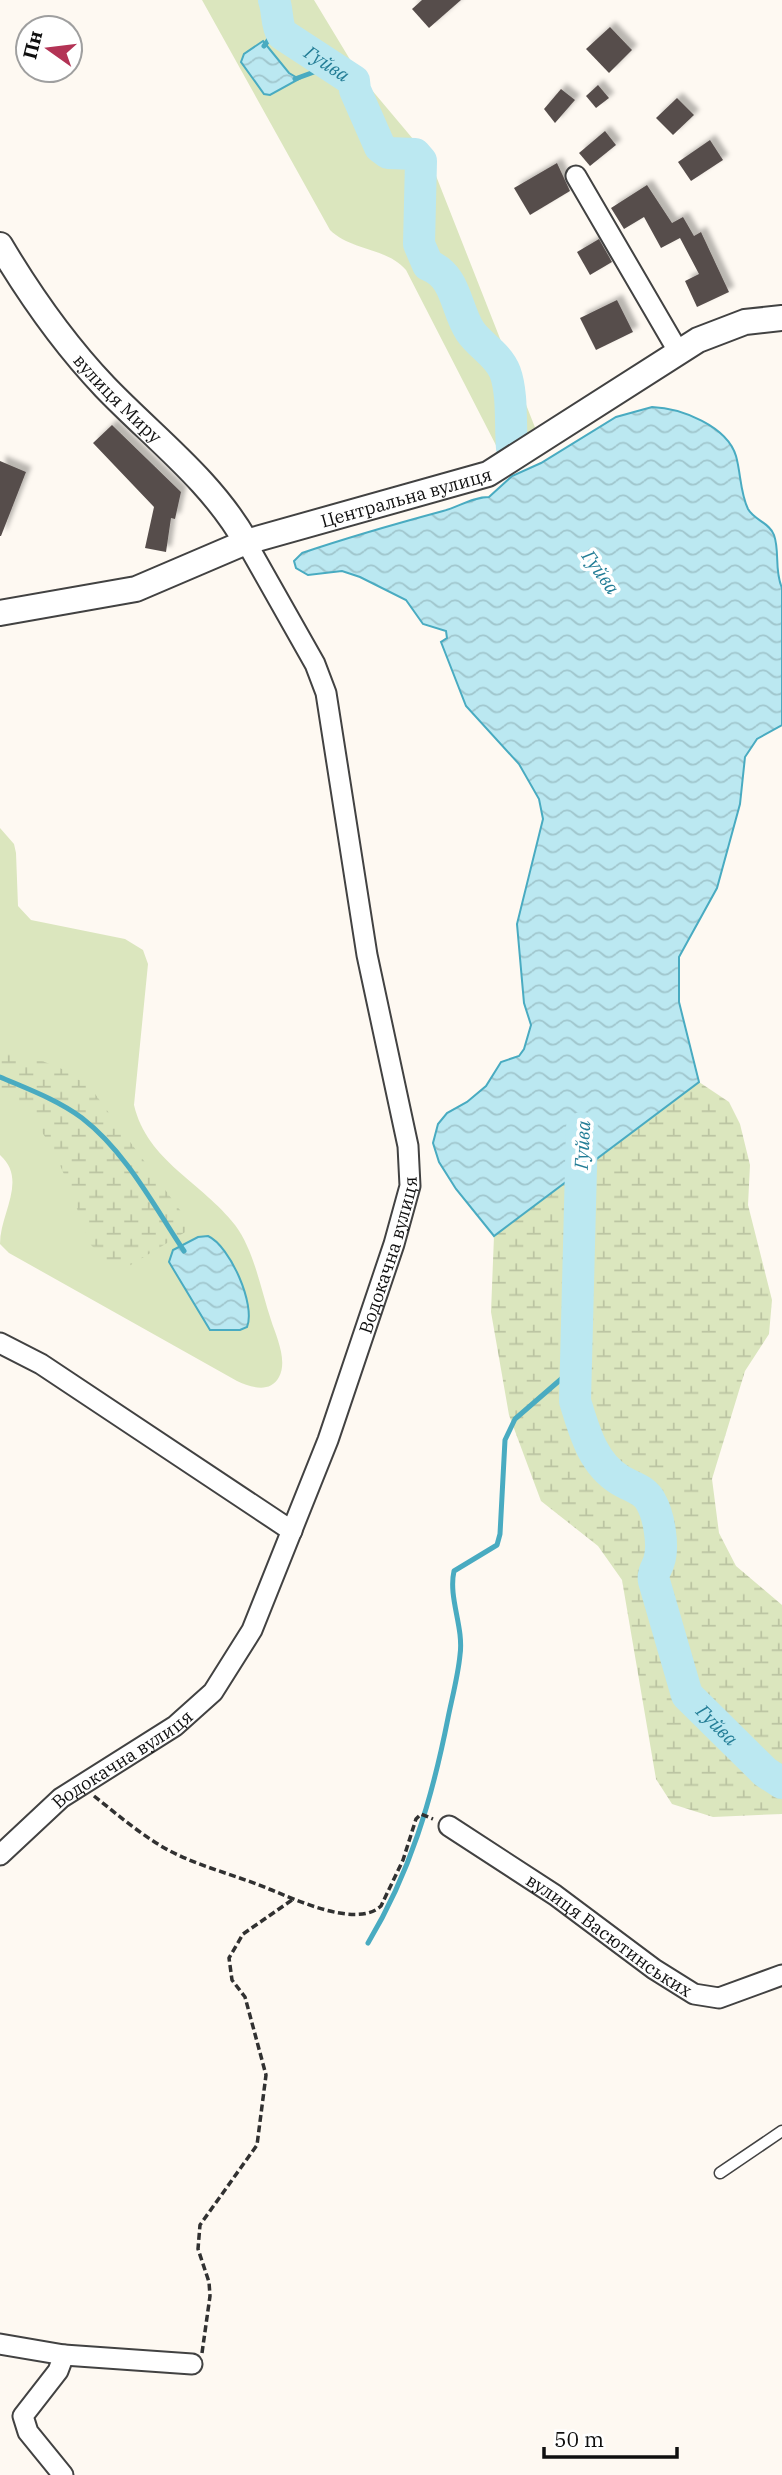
<svg xmlns="http://www.w3.org/2000/svg" width="782" height="2475" font-family="'IBM Plex Serif',serif">
  <style>
    .grass { fill: #dbe6be }
    .wetland { fill: url(#wetland-marsh) }
    .water { fill: url(#water-waves); stroke: #49abc1; stroke-width: 2 }
    .lines { fill: none; stroke-linecap: round; stroke-linejoin: round }
    .stream { stroke: #49abc1; stroke-width: 5 }
    .river { stroke: #bbe8f1; stroke-width: 32 }
    .building { fill: #574e4c; filter: url(#shadow) }
    .service-casing { stroke: #424242; stroke-width: 13 }
    .minor-casing { stroke: #424242; stroke-width: 23 }
    .tertiary-casing { stroke: #424242; stroke-width: 28 }
    .path { stroke: #313131; stroke-width: 3.5; stroke-dasharray: 7 3.5; stroke-linecap: butt }
    .service { stroke: #fff; stroke-width: 10 }
    .minor { stroke: #fff; stroke-width: 19 }
    .tertiary { stroke: #fff; stroke-width: 24 }
    .labels { text-anchor: middle; dominant-baseline: central; stroke-width: 7; stroke-linejoin: round; paint-order: stroke }
    .street-label { font-size: 18px; fill: #0f0f0f; stroke: #fff }
    .water-label { font-size: 19px; font-style: italic; fill: #237d96; stroke: #fff }
  </style>
  <defs>
    <pattern id="wetland-marsh" width="20" height="14" patternUnits="userSpaceOnUse" patternTransform="scale(1.75)"><rect width="20" height="14" fill="#dbe6be"/><path d="M1 5h8M5 5V1M11 12h8M15 12V8" fill="none" stroke="#bbc4a2"/></pattern>
    <pattern id="water-waves" width="16" height="10" patternUnits="userSpaceOnUse" patternTransform="scale(1.75)"><rect width="16" height="10" fill="#bbe8f1"/><path d="M0 5q4-4 8 0t8 0" fill="none" stroke="#a0c6cd"/></pattern>
    <filter id="shadow"><feDropShadow dx="5.5" dy="-5.5" stdDeviation="2" flood-color="#0004"/></filter>
  </defs>
  <rect width="100%" height="100%" fill="#fef9f2"/>
  <g class="grass">
    <path d="M202 0H314L360 76 429 158 536 430 501 455 406 270C386 247 351 251 330 230Z"/>
    <path d="M0 828 14 844 16 853 18 906 31 920 125 939 143 950 148 964 134 1105C147 1161 203 1183 235 1225 254 1250 261 1290 271 1320 276 1336 288 1360 279 1377 270 1394 250 1387 237 1381L9 1253 0 1244C0 1213 28 1180 0 1155Z"/>
  </g>
  <g class="wetland">
    <path d="M0 1044 62 1069 90 1087 185 1217 187 1231 124 1269 109 1263 91 1245C69 1193 55 1121 0 1095Z"/>
    <path d="M699 1082 729 1102 740 1124 750 1165 748 1205 772 1300 769 1334 745 1371 712 1479 719 1533 736 1566 782 1605V1814L713 1817 672 1804 656 1779 622 1580 598 1546 541 1501 509 1415 491 1312 494 1236Z"/>
  </g>
  <g class="water">
    <path d="M263 41 289 73 299 79 270 95 264 94 241 62 244 54Z"/>
    <path d="M652 407C681 408 727 426 736 456 741 474 740 492 748 509 754 520 770 523 774 535 780 552 774 570 782 588V725L757 739 745 757 740 804 717 888 679 957V1002L699 1082 494 1236 456 1189 439 1162 433 1143 438 1124 447 1113 467 1102 486 1086 501 1062 519 1056 524 1049 531 1025 524 1003 517 924 543 819 539 799 519 764 466 706 441 642 447 638 446 631 423 624 406 600 360 577 342 571 308 575 296 568 294 561 302 553C349 537 395 524 443 511 459 507 472 497 489 497L512 476 541 463 616 417Z"/>
    <path d="M208 1236C230 1246 256 1305 247 1327L240 1330H210L169 1262 173 1250 198 1237Z"/>
  </g>
  <g class="lines">
    <g class="stream">
      <path d="M264 46 278 27"/>
      <path d="M295 79 314 72 317 61"/>
      <path d="M0 1077C28 1089 58 1100 82 1118 126 1152 154 1206 184 1251"/>
      <path d="M368 1943C410 1873 432 1799 448 1718 452 1698 458 1676 460 1655 464 1627 448 1598 454 1571L497 1545 500 1534 505 1440 515 1419 575 1367"/>
    </g>
    <g class="river">
      <path id="s1" d="M274 0C278 11 276 24 282 34L354 81 355 90 380 147 388 153 415 154 421 161 419 244 428 265C457 276 455 308 470 331 480 346 498 354 505 372 513 394 510 425 512 448"/>
      <path id="s2" d="M582 1128 575 1401C584 1430 592 1463 620 1480 631 1487 645 1489 651 1502 659 1516 664 1546 659 1561 657 1569 652 1572 654 1581L687 1695 765 1772 782 1783"/>
    </g>
  </g>
  <g class="building">
    <path d="M422 0H461L429 28 412 9Z"/>
    <path d="M610 27 632 50 609 73 586 49Z"/>
    <path d="M598 85 609 98 596 108 586 96Z"/>
    <path d="M561 89 575 100 555 123 544 109Z"/>
    <path d="M677 98 694 115 673 135 656 118Z"/>
    <path d="M605 131 616 145 590 166 579 153Z"/>
    <path d="M710 140 723 160 691 181 678 162Z"/>
    <path d="M557 163 570 191 530 215 514 188Z"/>
    <path d="M647 185 672 223 683 217 694 236 701 232 729 292 697 307 685 281 699 274 680 238 661 248 644 217 624 229 611 208Z"/>
    <path d="M599 239 612 262 590 275 577 252Z"/>
    <path d="M617 300 633 332 596 350 580 318Z"/>
    <path d="M112 425 181 492 175 519 171 518 166 552 145 548 154 507 93 443Z"/>
    <path d="M0 461 26 472 1 536H0Z"/>
  </g>
  <g class="lines">
    <g class="service-casing">
      <path id="service" d="M720 2173 782 2131"/>
    </g>
    <g class="minor-casing">
      <g id="minor">
        <path d="M576 176 678 351"/>
        <path d="M0 1343 41 1364 292 1531"/>
        <path id="s3" d="M449 1826 555 1895 654 1969 694 1994 719 1998 782 1975"/>
        <path id="s4" d="M0 1855 61 1798 175 1726 213 1692 252 1630 328 1440 394 1244 410 1186 408 1146 367 955 326 693 315 664 246 542"/>
        <path d="M0 2344 64 2355 192 2364"/>
        <path d="M63 2475 28 2432 23 2416 58 2371 64 2355"/>
      </g>
    </g>
    <g class="tertiary-casing">
      <g id="tertiary">
        <path id="s5" d="M0 245C31 297 63 343 105 387 153 437 212 481 246 542"/>
        <path id="s6" d="M0 613 136 589 246 542 488 474 698 340 745 322 782 318"/>
      </g>
    </g>
    <g class="path">
      <path d="M94 1796C118 1815 141 1835 168 1850 200 1867 236 1875 269 1889 295 1899 356 1929 381 1906L403 1860 416 1819 421 1814 433 1819"/>
      <path d="M202 2353 210 2296 209 2282 198 2249 200 2225 257 2145 266 2075 245 1997 232 1980 229 1958 243 1934 292 1900"/>
    </g>
    <use href="#service" class="service"/>
    <use href="#minor" class="minor"/>
    <use href="#tertiary" class="tertiary"/>
  </g>
  <g class="labels">
    <g class="street-label">
      <text stroke="none"><textPath href="#s5" startOffset="194">вулиця Миру</textPath></text>
      <text stroke="none"><textPath href="#s6" startOffset="424">Центральна вулиця</textPath></text>
      <text stroke="none"><textPath href="#s4" startOffset="742">Водокачна вулиця</textPath></text>
      <text stroke="none"><textPath href="#s4" startOffset="156">Водокачна вулиця</textPath></text>
      <text stroke="none"><textPath href="#s3" startOffset="194">вулиця Васютинських</textPath></text>
    </g>
    <g class="water-label">
      <text stroke="none"><textPath href="#s1" startOffset="89">Гуйва</textPath></text>
      <text transform="translate(601 572) rotate(54)">Гуйва</text>
      <text transform="translate(582 1145) rotate(-87)">Гуйва</text>
      <text stroke="none"><textPath href="#s2" startOffset="648">Гуйва</textPath></text>
    </g>
  </g>
  <g transform="translate(49 49) rotate(284)"><circle r="33" fill="#ffffff" stroke="#9f9f9f" stroke-width="2"/>
  <path d="M0-5L12 26L0 18L-12 26Z" fill="#b33355"/>
  <text y="-10" font-size="19" font-weight="bold" text-anchor="middle" fill="#0f0f0f">Пн</text>
  </g>
  <path d="M544 2447v10h133v-10" fill="none" stroke="#0f0f0f" stroke-width="3.5"/>
  <text x="554" y="2447" font-size="21" fill="#0f0f0f" stroke="#ffffff" stroke-width="5" paint-order="stroke">50 m</text>
</svg>
